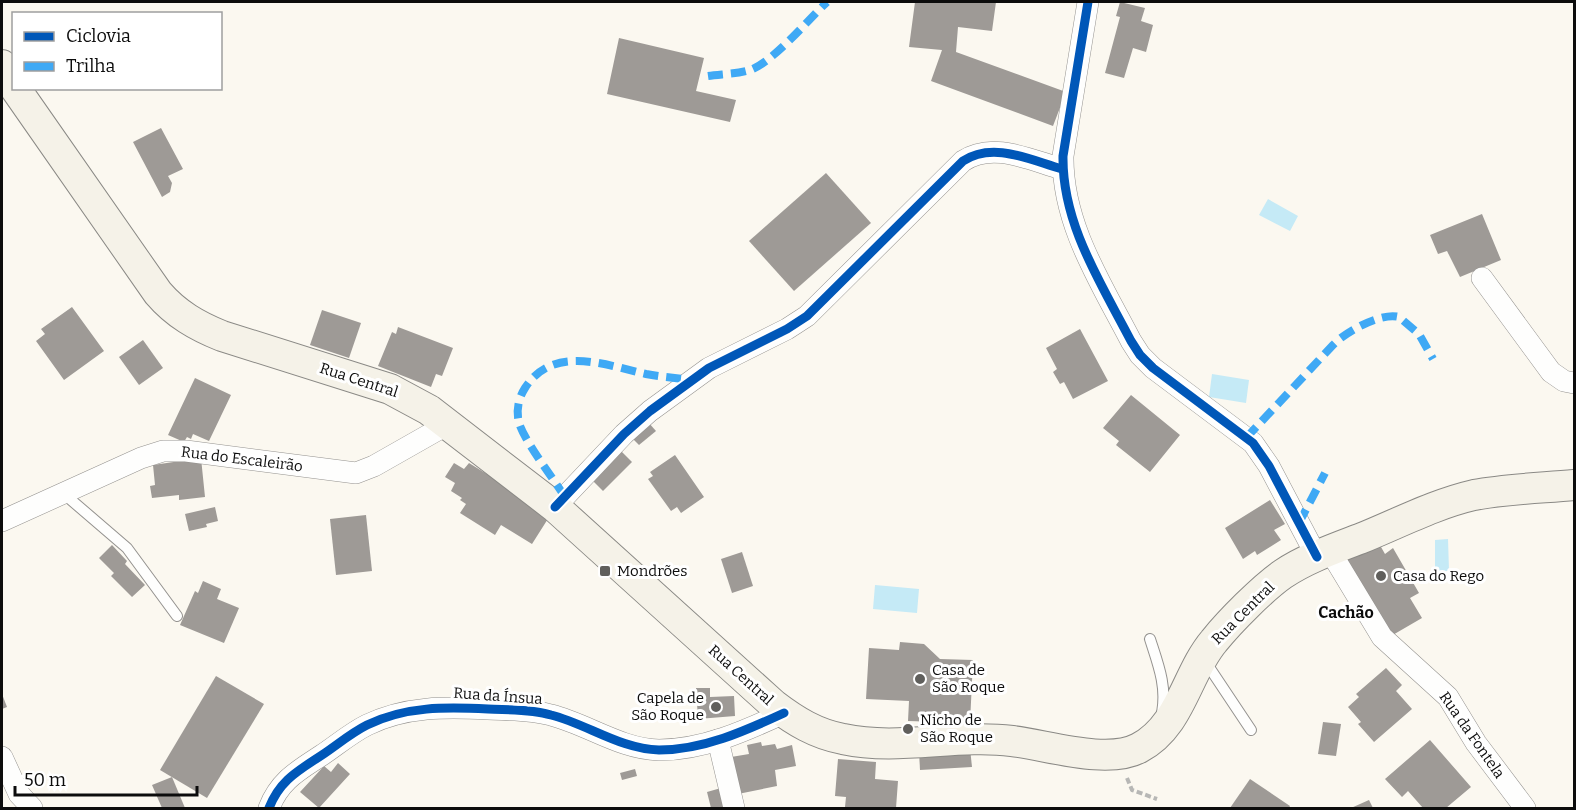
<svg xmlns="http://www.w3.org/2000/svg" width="1576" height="810" font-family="Bitter,serif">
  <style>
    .water { fill: #c5eaf6 }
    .building { fill: #9e9a96 }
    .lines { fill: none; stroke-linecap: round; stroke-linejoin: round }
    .service-casing { stroke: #94928f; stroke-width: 12 }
    .minor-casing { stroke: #94928f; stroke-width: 22 }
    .secondary-casing { stroke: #8a8985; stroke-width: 32 }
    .path { stroke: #b7b7b5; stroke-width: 4; stroke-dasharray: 6 3; stroke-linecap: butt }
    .service { stroke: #fefefd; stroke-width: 10 }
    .minor { stroke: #fefefd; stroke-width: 21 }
    .secondary { stroke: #f5f2e8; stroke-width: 30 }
    .quiet { stroke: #3fa9f5; stroke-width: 8; stroke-dasharray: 15 8; stroke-linecap: butt }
    .cycleway-casing { stroke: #fff; stroke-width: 13 }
    .cycleway { stroke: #0057b8; stroke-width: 9 }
    .poi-dot { fill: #605f5c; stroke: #fff; stroke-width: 2 }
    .labels { text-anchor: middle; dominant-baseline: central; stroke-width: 6; stroke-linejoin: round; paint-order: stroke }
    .street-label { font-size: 15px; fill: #0c0c0c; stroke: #fff }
    .poi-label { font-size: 15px; fill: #0c0c0c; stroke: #fff; text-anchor: start }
    .neighbourhood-label { font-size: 16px; font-weight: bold; fill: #0c0c0c; stroke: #fff }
  </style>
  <rect width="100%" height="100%" fill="#fbf8f0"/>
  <g class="water">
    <path d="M1268 199 1298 216 1290 231 1259 215Z"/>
    <path d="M1212 374 1249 380 1246 403 1209 397Z"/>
    <path d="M1448 539 1449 571H1435V540Z"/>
    <path d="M875 585 919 589 917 613 873 609Z"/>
  </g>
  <g class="building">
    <path d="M915 2H996L992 31 958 27 956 52 1066 92 1053 126 931 81 942 50 909 47Z"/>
    <path d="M1120 2 1145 8 1141 21 1153 25 1146 52 1133 48 1124 78 1105 73 1120 17 1116 16Z"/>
    <path d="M619 38 704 58 696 91 736 100 730 122 607 94Z"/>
    <path d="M161 128 183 169 168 176 172 183 170 192 162 197 133 142Z"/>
    <path d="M826 173 871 223 794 291 749 241Z"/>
    <path d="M1482 214 1501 260 1460 277 1447 251 1438 254 1430 235Z"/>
    <path d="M72 307 104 351 64 380 36 341 45 334 41 329Z"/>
    <path d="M322 310 361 323 349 358 310 345Z"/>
    <path d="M398 327 453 348 442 376 436 374 431 387 378 366 392 332 396 334Z"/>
    <path d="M1080 329 1108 381 1073 399 1064 382 1060 384 1053 372 1057 369 1046 348Z"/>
    <path d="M143 340 163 368 139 385 119 357Z"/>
    <path d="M195 378 231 395 209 441 193 434 191 439 187 437 184 442 168 435Z"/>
    <path d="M1131 395 1180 435 1150 472 1116 445 1119 441 1103 428Z"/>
    <path d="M648 422 656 431 639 445 631 437Z"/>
    <path d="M619 449 632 462 603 491 590 478Z"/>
    <path d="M675 455 704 497 681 513 677 507 671 511 648 479 653 476 650 472Z"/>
    <path d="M201 458 205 497 179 500V495L152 498 150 486 155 485 153 465Z"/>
    <path d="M454 463 464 469 469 463 551 514 532 544 501 525 495 535 460 513 466 504 460 500 462 498 451 491 455 483 445 477Z"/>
    <path d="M1270 500 1285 524 1274 530 1281 540 1257 555 1255 551 1243 559 1225 528Z"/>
    <path d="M215 507 218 521 206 524 207 527 189 531 185 514Z"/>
    <path d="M366 515 372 571 336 575 330 519Z"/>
    <path d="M1377 540 1385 554 1393 548 1419 593 1410 598 1422 618 1391 636 1343 560Z"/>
    <path d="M112 545 127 561 125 564 145 585 132 597 111 576 114 573 99 558Z"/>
    <path d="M742 552 753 586 732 593 721 559Z"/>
    <path d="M203 581 221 589 217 599 239 608 224 643 180 625 195 591 198 593Z"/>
    <path d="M900 642 924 644 940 659 973 660 970 723 908 721 909 701 866 699 869 648 899 650Z"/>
    <path d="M1386 668 1402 685 1396 691 1412 709 1374 742 1358 724 1361 722 1348 707 1359 697 1356 694Z"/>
    <path d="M216 676 264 704 207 798 160 770Z"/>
    <path d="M696 688H710V697L734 696 735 716 698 719Z"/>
    <path d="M2 694 7 707 2 709Z"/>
    <path d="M1323 722 1341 724 1336 756 1318 754Z"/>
    <path d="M1430 740 1471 787 1446 808H1423L1408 791 1402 797 1385 779Z"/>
    <path d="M761 742 762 746 775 744 777 749 792 745 796 766 775 770 777 786 738 794 731 757 749 754 747 745Z"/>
    <path d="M970 748 972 767 920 770 919 751Z"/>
    <path d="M838 759 876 762 875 779 898 781 896 808 845 807 846 797 835 796Z"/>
    <path d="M338 763 350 774 319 808 300 792 324 766 331 772Z"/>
    <path d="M635 769 637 776 622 780 620 773Z"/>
    <path d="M172 777 185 808H162L152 785Z"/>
    <path d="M1250 779 1290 806 1289 808H1230Z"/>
    <path d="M721 788 726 808H711L707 792Z"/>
    <path d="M1369 800 1373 808H1351Z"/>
  </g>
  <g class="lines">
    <g class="service-casing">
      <g id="service">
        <path d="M63 493 127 548 177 616"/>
        <path d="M1150 639C1158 664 1167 686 1162 713"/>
        <path d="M1205 661 1251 730"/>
      </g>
    </g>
    <g class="minor-casing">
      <g id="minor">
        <path d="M1088 2 1063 156C1062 224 1101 283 1131 341L1140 355 1153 368 1253 443 1269 466 1317 557"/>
        <path d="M1482 278 1551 372 1564 381 1574 383"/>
        <path d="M555 507 624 434 650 411 709 368 787 329 807 316 963 161C993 141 1030 160 1062 169"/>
        <path d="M2 521 141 458 163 451H186L356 473 374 466 448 424"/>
        <path d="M1330 551 1382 637 1448 697 1476 743 1525 808"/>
        <path d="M718 740 734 808"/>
        <path d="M2 757 19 794 32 808"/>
        <path d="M269 808C280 780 298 771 322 755 337 745 351 733 367 725 406 706 446 707 488 709 509 710 531 709 551 715 587 724 620 749 659 750 703 750 745 731 784 713"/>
      </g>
    </g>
    <g class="secondary-casing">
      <g id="secondary">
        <path d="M2 65 14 85"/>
        <path d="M15 88 158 293C176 314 197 326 222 336L390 389 429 410 555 507 774 705C795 721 816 734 843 739 898 751 956 734 1012 741 1047 745 1107 765 1139 748 1181 726 1186 674 1214 641 1230 621 1263 588 1283 574 1307 558 1336 548 1362 538 1399 523 1435 504 1474 495 1506 489 1541 488 1574 485"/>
      </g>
    </g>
    <path class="path" d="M1127 778 1132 790 1157 799"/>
    <use href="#service" class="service"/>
    <use href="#minor" class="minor"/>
    <use href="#secondary" class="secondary"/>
    <g class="quiet">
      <path d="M708 76C722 74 737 74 750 70 773 62 808 20 827 2"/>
      <path d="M1246 438 1333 345C1345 332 1381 312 1399 317L1419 334 1433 359"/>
      <path d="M565 497C553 478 525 442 519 423 516 411 518 399 525 388 553 344 606 365 646 374 661 377 676 378 692 380"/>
      <path d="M1299 523 1325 473"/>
    </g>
    <g class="cycleway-casing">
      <g id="cycleway">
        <path d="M1088 2 1063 156C1062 224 1101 283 1131 341L1140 355 1153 368 1253 443 1269 466 1317 557"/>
        <path d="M555 507 624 434 650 411 709 368 787 329 807 316 963 161C993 141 1030 160 1062 169"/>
        <path d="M269 808C280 780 298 771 322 755 337 745 351 733 367 725 406 706 446 707 488 709 509 710 531 709 551 715 587 724 620 749 659 750 703 750 745 731 784 713"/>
      </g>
    </g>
    <use href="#cycleway" class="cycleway"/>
  </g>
  <g class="poi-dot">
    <rect x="599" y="565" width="12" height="12" rx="3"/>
    <circle cx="1381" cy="576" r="6"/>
    <circle cx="920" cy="679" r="6"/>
    <circle cx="716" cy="707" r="6"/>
    <circle cx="908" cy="729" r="6"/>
  </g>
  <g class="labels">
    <g class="street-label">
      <text transform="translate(359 380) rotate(18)">Rua Central</text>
      <text transform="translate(242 459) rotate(7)">Rua do Escaleirão</text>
      <text transform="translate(1243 613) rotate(-45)">Rua Central</text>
      <text transform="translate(741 675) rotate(42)">Rua Central</text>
      <text transform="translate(498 696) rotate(4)">Rua da Ínsua</text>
      <text transform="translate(1472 735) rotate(55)">Rua da Fontela</text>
    </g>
    <g class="poi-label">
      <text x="617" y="571">Mondrões</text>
      <text x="1393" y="576">Casa do Rego</text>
      <text x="932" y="670">Casa de<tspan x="932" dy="17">São Roque</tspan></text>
      <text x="704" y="698" text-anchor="end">Capela de<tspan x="704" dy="17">São Roque</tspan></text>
      <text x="920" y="720">Nicho de<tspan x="920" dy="17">São Roque</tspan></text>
    </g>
    <g class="neighbourhood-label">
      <text x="1346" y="612">Cachão</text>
    </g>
  </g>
  <rect width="1576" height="810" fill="none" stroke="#0c0c0c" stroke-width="6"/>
  <rect x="12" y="12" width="210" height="78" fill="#ffffff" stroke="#9e9e9e" stroke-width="1.5"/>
  <rect x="24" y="32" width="30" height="9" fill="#0057b8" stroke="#9e9e9e" stroke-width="1.5"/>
  <text x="66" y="42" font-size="18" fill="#0c0c0c">Ciclovia</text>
  <rect x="24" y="62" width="30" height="9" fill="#3fa9f5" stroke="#9e9e9e" stroke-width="1.5"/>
  <text x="66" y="72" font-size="18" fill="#0c0c0c">Trilha</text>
  <path d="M15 786v9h182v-9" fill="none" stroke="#0c0c0c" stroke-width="3"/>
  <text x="24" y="786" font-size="18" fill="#0c0c0c" stroke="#ffffff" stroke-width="4.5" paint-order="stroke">50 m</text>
</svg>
